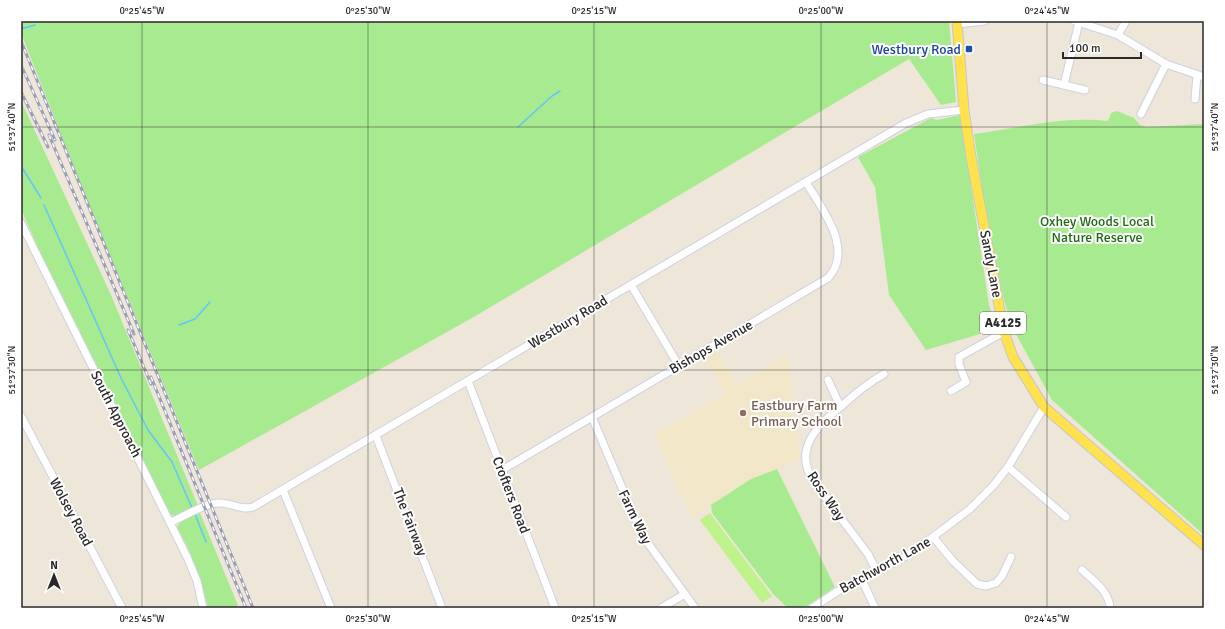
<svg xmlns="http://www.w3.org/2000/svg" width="1225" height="629" font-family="Signika,sans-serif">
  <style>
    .education { fill: #f1e6c7 }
    .green { fill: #a8ea90 }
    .pitch { fill: #bef28a }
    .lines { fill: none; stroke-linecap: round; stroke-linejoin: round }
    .stream { stroke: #61c6fb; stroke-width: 1.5 }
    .minor-casing { stroke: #cfd1e4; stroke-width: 9 }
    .major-casing { stroke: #c7c7c7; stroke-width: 11 }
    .minor { stroke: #fff; stroke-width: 7 }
    .major { stroke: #ffe24d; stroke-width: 9 }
    .rail-casing { stroke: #9c9eb6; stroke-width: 3 }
    .rail { stroke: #fff; stroke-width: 1.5; stroke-dasharray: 4.5; stroke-linecap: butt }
    .ticks { fill: none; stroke: #292929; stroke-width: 1; stroke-opacity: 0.45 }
    .transit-dot { fill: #1a4fb4; stroke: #fff; stroke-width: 1.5 }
    .education-dot { fill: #8d6e63; stroke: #fff; stroke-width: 1.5 }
    .labels { text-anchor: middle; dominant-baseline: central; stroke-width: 4; stroke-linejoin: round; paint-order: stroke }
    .shield { fill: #fff; stroke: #696969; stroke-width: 1 }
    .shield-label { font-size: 13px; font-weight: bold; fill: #292929 }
    .transit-label { font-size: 14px; fill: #164399; stroke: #fff; text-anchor: end }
    .park-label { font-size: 14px; fill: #1e6d12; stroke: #fff }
    .street-label { font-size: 14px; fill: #292929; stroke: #fff }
    .education-label { font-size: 14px; fill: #785e54; stroke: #fff; text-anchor: start }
    .neatline { fill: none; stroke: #292929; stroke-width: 1.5 }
    .ticks-label { font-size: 10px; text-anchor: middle; fill: #292929 }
  </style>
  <rect width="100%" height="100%" fill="#ede6d9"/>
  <path class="education" d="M716 350 738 385 787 355 801 459 751 479 693 517 678 489 655 434 726 393 704 357Z"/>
  <g class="green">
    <path d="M21 21H949L956 102 941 105 909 59 472 318 199 470 73 165 21 33Z"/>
    <path d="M21 101 111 295 198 506 180 516 170 515 52 280 21 209Z"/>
    <path d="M1117 111 1134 118 1140 125 1147 127 1204 124V535L1052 400 1011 325 1003 296 988 228 974 134C1018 128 1063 116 1108 121L1111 113Z"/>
    <path d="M960 115 983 265 989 305 997 329 926 350 889 295 875 187 858 157 931 118 937 120Z"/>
    <path d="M777 469 835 587 804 608H788L774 595 712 513 711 505 751 479Z"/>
    <path d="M200 513 239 608H208C201 579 192 553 177 527L181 521Z"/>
  </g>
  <path class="pitch" d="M710 513 772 596 762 603 700 520Z"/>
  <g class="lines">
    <g class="stream">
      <path d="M21 29 35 25"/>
      <path d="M518 127 552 96 560 91"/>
      <path d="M21 166 41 198"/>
      <path d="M44 205 121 378 148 430 172 462 192 508"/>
      <path d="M179 325 195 319 210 302"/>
      <path d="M195 514 206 542"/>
    </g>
    <g class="minor-casing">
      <g id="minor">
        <path d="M1075 21 1118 35 1166 64 1204 77"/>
        <path d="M957 24 984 21"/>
        <path d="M1118 35 1126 21"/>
        <path d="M1043 80 1085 90"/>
        <path d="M1064 85 1079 22"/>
        <path d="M1195 99 1197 75"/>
        <path d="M1141 114 1166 64"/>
        <path d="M21 223 187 557 197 581 203 608"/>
        <path d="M631 285 679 366"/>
        <path d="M828 380 840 406"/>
        <path d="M468 381 555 608"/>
        <path d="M951 391 966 382 959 364V357L1004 332"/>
        <path d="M21 416 122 608"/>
        <path d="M592 417 642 535 695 608"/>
        <path d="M376 436 442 608"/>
        <path d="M1008 467 1066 517"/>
        <path d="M502 470 828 278C855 249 821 208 806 182"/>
        <path d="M283 490 331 608"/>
        <path d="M171 522C185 516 203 504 218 503 230 502 241 511 253 507L906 123 928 114 964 110"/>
        <path d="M934 538 953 561 977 584 986 586 996 583 1002 576 1011 557"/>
        <path d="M1082 570C1093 580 1109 591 1110 608"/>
        <path d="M877 572 868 554 813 481C792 447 820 423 845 403 857 392 870 382 884 374"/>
        <path d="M862 580 875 608"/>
        <path d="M661 608 685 594"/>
        <path d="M812 608 838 591 910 554 970 509 993 486 1008 467 1044 407"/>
      </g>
    </g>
    <g class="major-casing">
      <path id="major" d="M957 21 964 110 971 157 1004 332 1013 357 1044 407 1204 545"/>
    </g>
    <use href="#minor" class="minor"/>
    <use href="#major" class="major"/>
    <g class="rail-casing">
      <g id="rail">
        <path d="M21 41 253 608"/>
        <path d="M21 65 55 140"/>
        <path d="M21 92 48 147"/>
        <path d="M49 135 134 334"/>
        <path d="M128 330 151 384"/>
        <path d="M151 377 246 608"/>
      </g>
    </g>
    <use href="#rail" class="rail"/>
  </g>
  <path class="ticks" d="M142 21V608M368 21V608M594 21V608M821 21V608M1047 21V608M21 127H1204M21 370H1204"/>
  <rect class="transit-dot" x="965" y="45" width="8" height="8" rx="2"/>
  <circle class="education-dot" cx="743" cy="413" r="4"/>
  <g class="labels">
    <rect class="shield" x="980" y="312" width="46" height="22" rx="3"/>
    <g class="shield-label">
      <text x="1003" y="323">A4125</text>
    </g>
    <g class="transit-label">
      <text x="961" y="49">Westbury Road</text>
    </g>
    <g class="park-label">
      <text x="1097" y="221">Oxhey Woods Local<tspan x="1097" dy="16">Nature Reserve</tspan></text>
    </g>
    <g class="street-label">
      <text transform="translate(991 264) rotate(79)">Sandy Lane</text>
      <text transform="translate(568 322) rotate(-31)">Westbury Road</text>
      <text transform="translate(711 347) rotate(-30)">Bishops Avenue</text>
      <text transform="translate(116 414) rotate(63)">South Approach</text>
      <text transform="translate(511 495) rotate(69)">Crofters Road</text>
      <text transform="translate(826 496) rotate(56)">Ross Way</text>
      <text transform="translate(71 512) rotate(62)">Wolsey Road</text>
      <text transform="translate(635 517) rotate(64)">Farm Way</text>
      <text transform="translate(410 522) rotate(69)">The Fairway</text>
      <text transform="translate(885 565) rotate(-29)">Batchworth Lane</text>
    </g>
    <g class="education-label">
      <text x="751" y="405">Eastbury Farm<tspan x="751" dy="16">Primary School</tspan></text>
    </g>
  </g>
  <rect width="1225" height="629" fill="none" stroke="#ffffff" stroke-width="44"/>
  <g transform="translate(54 575)" stroke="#ffffff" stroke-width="3" paint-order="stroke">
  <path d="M0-3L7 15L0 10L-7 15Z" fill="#292929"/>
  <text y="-6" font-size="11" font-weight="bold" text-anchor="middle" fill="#292929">N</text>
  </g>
  <path d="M1063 52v6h78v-6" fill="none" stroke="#292929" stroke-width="2"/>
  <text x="1069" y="52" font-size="12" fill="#292929" stroke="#ffffff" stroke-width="3" paint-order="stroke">100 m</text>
  <rect x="22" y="22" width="1181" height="585" class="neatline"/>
  <g class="ticks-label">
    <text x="142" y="14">0°25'45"W</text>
    <text x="368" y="14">0°25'30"W</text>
    <text x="594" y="14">0°25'15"W</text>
    <text x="821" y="14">0°25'00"W</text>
    <text x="1047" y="14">0°24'45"W</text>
    <text transform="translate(11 127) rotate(-90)" y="4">51°37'40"N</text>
    <text transform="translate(1214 127) rotate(-90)" y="4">51°37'40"N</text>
    <text transform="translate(11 370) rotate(-90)" y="4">51°37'30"N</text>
    <text transform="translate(1214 370) rotate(-90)" y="4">51°37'30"N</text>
    <text x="142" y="622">0°25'45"W</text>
    <text x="368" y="622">0°25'30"W</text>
    <text x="594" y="622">0°25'15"W</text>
    <text x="821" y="622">0°25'00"W</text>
    <text x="1047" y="622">0°24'45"W</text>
  </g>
</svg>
